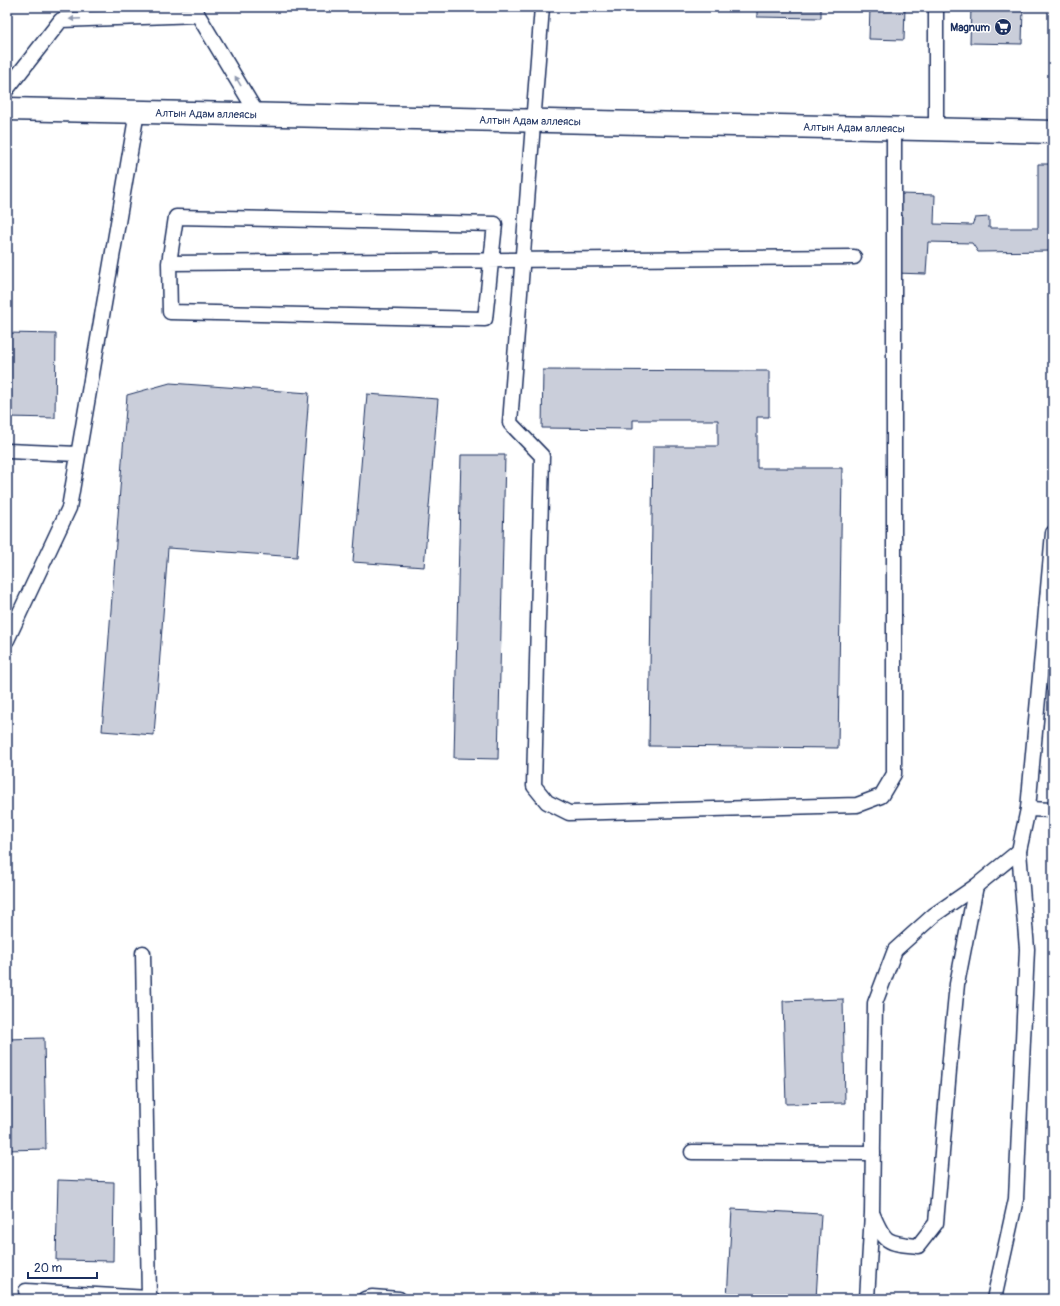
<svg xmlns="http://www.w3.org/2000/svg" width="1060" height="1306" font-family="Pangolin,sans-serif">
  <style>
    .building { fill: #caceda; stroke: #1b2f5e }
    .lines { fill: none; stroke-linecap: round; stroke-linejoin: round }
    .lane-casing { stroke: #1b2f5e; stroke-width: 17 }
    .primary-casing { stroke: #1b2f5e; stroke-width: 25 }
    .lane { stroke: #fff; stroke-width: 14 }
    .primary { stroke: #fff; stroke-width: 22 }
    .oneway { fill: #8d97ae }
    .labels { text-anchor: middle; dominant-baseline: central; stroke-width: 3; stroke-linejoin: round; paint-order: stroke }
    .poi-label { font-size: 11px; font-weight: bold; fill: #1b2f5e; stroke: #fff; text-anchor: end }
    .street-label { font-size: 11px; fill: #1b2f5e; stroke: #fff }
  </style>
  <rect width="100%" height="100%" fill="#fff"/>
  <filter id="ink" filterUnits="userSpaceOnUse"><feTurbulence type="fractalNoise" baseFrequency=".025" numOctaves="2"/><feDisplacementMap in="SourceGraphic" scale="8" xChannelSelector="R" yChannelSelector="G"/><feConvolveMatrix kernelMatrix="1 2 1 2 8 2 1 2 1" color-interpolation-filters="sRGB"/></filter>
  <g filter="url(#ink)">
    <g class="building">
      <path d="M757 7H821V18L757 17Z"/>
      <path d="M870 7H905L904 40 869 39Z"/>
      <path d="M971 7H1023L1022 44 970 43Z"/>
      <path d="M1038 164H1053V251L978 252 972 243 928 242 926 274 895 273 899 194 935 195 934 224 972 225 975 218 989 217V228H1038Z"/>
      <path d="M7 333 56 334 55 418 7 417Z"/>
      <path d="M543 370 769 371V417H757V468H842L838 748 649 746 653 446H718V420H633V429L542 428Z"/>
      <path d="M170 383 309 393 297 557 168 548 154 735 102 731 127 395Z"/>
      <path d="M367 394 438 399 424 567 353 562Z"/>
      <path d="M461 455H505L498 759 454 758Z"/>
      <path d="M843 999 845 1103 786 1104 783 1001Z"/>
      <path d="M44 1038 46 1149 7 1150V1039Z"/>
      <path d="M58 1180 114 1182 113 1261 56 1260Z"/>
      <path d="M732 1209 821 1214 816 1299H727Z"/>
    </g>
    <g class="lines">
      <g class="lane-casing">
        <g id="lane">
          <path d="M542 7 510 423 542 456 534 786 547 802 569 813 857 805 881 796 894 774V129"/>
          <path d="M7 89 61 20 198 15 258 115"/>
          <path d="M936 130V7"/>
          <path d="M169 263 170 312 485 319 495 224 176 217 169 263 854 257"/>
          <path d="M7 451 78 454"/>
          <path d="M7 640 69 508 137 112"/>
          <path d="M1028 809 1053 810"/>
          <path d="M143 953 149 1298"/>
          <path d="M692 1152 873 1153"/>
          <path d="M873 1215C885 1244 888 1243 918 1246L936 1223 952 1035 957 984 976 886"/>
          <path d="M26 1291 149 1298 152 1299"/>
          <path d="M365 1299 372 1297 399 1299"/>
          <path d="M867 1299 872 1213 875 1003 895 950 934 915 976 886 1019 851"/>
          <path d="M994 1299 1016 1199 1027 949 1019 851 1028 809 1053 533"/>
        </g>
      </g>
      <g class="primary-casing">
        <path id="primary" d="M7 109 1053 132"/>
      </g>
      <use href="#lane" class="lane"/>
      <use href="#primary" class="primary"/>
    </g>
    <defs><path id="oneway-solid" d="M-6-.8H1V-3.2L6.5 0L1 3.2V.8H-6Z"/></defs>
    <g class="oneway">
      <use href="#oneway-solid" transform="translate(75 19) rotate(178)"/>
      <use href="#oneway-solid" transform="translate(238 81) rotate(-121)"/>
    </g>
  </g>
  <defs>
    <g id="supermarket-disc" transform="scale(0.9)"><circle r="9.5" fill="#1b2f5e" stroke="#fff"/><path d="M-6-5.5h2.5l.6 2H6L4.5 2H-2.5L-4.4-4H-6ZM-1.5 3.2a1.3 1.3 0 1 0 .1 0ZM3 3.2a1.3 1.3 0 1 0 .1 0Z" fill="#fff"/></g>
  </defs>
  <g fill-rule="evenodd">
    <use href="#supermarket-disc" x="1003" y="27"/>
  </g>
  <g class="labels">
    <g class="poi-label">
      <text x="990" y="27">Magnum</text>
    </g>
    <g class="street-label">
      <text transform="translate(206 114) rotate(1)">Алтын Адам аллеясы</text>
      <text transform="translate(530 121) rotate(1)">Алтын Адам аллеясы</text>
      <text transform="translate(854 128) rotate(1)">Алтын Адам аллеясы</text>
    </g>
  </g>
  <rect width="1060" height="1306" fill="none" stroke="#fff" stroke-width="24"/>
  <rect x="12" y="12" width="1036" height="1282" fill="none" stroke="#1b2f5e" stroke-width="1.5" filter="url(#ink)"/>
  <path d="M28 1272v6h69v-6" fill="none" stroke="#1b2f5e" stroke-width="2"/>
  <text x="34" y="1272" font-size="12" fill="#1b2f5e" stroke="#ffffff" stroke-width="3" paint-order="stroke">20 m</text>
</svg>
